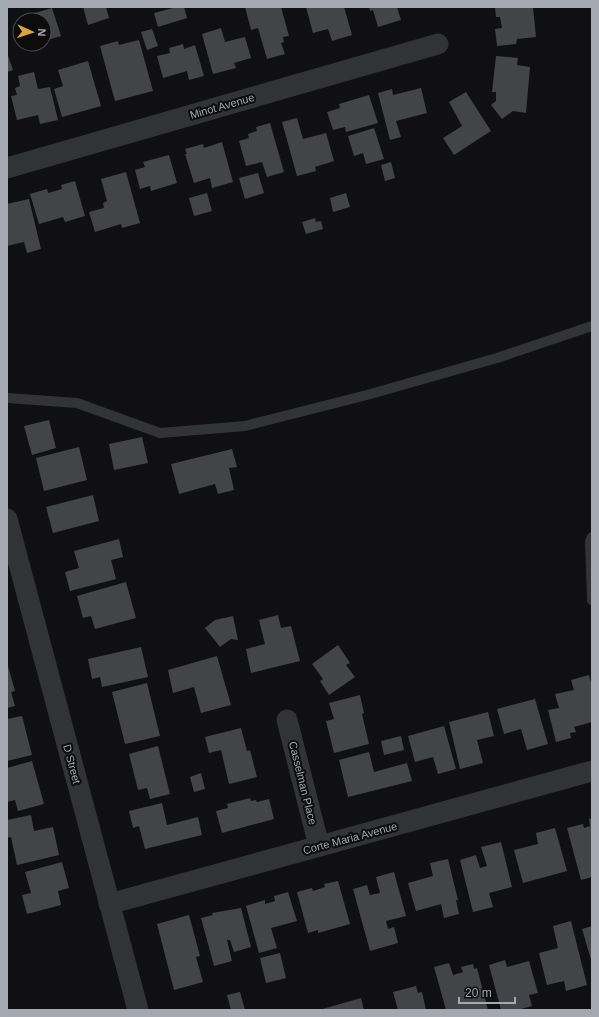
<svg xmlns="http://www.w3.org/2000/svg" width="599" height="1017" font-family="Arial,sans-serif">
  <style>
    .building { fill: #424447 }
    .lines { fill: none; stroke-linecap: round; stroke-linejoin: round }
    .lane { stroke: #323336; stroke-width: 10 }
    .street { stroke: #323336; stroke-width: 21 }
    .labels { text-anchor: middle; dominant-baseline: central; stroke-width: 4; stroke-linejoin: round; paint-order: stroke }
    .street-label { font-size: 11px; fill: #a3a8b1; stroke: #0c0c0d }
  </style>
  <rect width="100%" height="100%" fill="#101012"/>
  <g class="building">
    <path d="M83 7H106L109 18 88 25Z"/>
    <path d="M177 7H184L187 18 158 27 154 13Z"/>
    <path d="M245 7H281L289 36 283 37 284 42 281 43 285 54 267 59 258 28 251 30Z"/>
    <path d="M306 7H344L352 35 332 41 328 29 313 33Z"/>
    <path d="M369 7H397L401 20 378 27 373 10 370 11Z"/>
    <path d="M495 7H533L536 37 517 39 516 44 497 46 495 29 502 28 500 17H496Z"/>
    <path d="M52 8 61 36 44 41V20H33L31 14Z"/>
    <path d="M221 28 225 42 245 37 251 58 234 63 236 68 213 74 202 34Z"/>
    <path d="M152 29 158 46 147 50 141 32Z"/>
    <path d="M139 40 153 91 115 101 100 46 118 41 119 45Z"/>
    <path d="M183 44 184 49 195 45 204 76 189 80 187 71 163 78 157 56 170 53 169 48Z"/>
    <path d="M7 53 13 70 7 72Z"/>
    <path d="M496 56 518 58 517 65 530 67 526 113 513 111 502 119 491 105 496 101V92H492Z"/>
    <path d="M88 61 101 106 62 117 54 89 63 86 58 70Z"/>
    <path d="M34 72 38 89 50 87 58 120 40 124 38 115 17 120 11 96 17 95 15 88 20 86 18 76Z"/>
    <path d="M421 88 427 113 396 121 401 137 390 140 378 93 392 89 393 95Z"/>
    <path d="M466 92 491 131 454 155 443 138 462 126 449 102Z"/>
    <path d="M369 95 378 123 346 132 345 127 333 130 327 112 340 108 339 104Z"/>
    <path d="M297 118 303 139 326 133 334 161 315 167 316 171 297 176 282 122Z"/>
    <path d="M270 123 284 172 267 177 262 162 246 166 239 141 249 138 248 134 257 131 256 127Z"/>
    <path d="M374 128 384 159 366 164 363 153 354 156 348 136Z"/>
    <path d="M222 142 233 182 212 188 210 178 194 183 185 154H187L185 149 203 144 204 148Z"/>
    <path d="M169 155 177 183 151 191 150 186 140 189 135 170 145 167 143 162Z"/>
    <path d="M391 162 395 178 385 181 381 165Z"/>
    <path d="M126 172 140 223 122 228 121 224 95 232 89 212 104 208 103 203 107 201 101 179Z"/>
    <path d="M258 173 264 193 245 199 239 178Z"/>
    <path d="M75 181 85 216 65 222 63 217 39 224 30 194 47 189 48 193 62 189 61 185Z"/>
    <path d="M207 193 212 211 194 216 189 198Z"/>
    <path d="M346 193 350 207 333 212 330 198Z"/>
    <path d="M29 199 41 249 27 253 24 242 7 246V204Z"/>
    <path d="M315 218 316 222 321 221 323 229 306 234 302 222Z"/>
    <path d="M49 420 56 448 32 455 24 426Z"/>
    <path d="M142 437 148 463 114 470 109 444Z"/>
    <path d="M79 447 87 480 44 491 36 458Z"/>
    <path d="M232 449 237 467 229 468 234 490 218 494 215 484 179 494 171 464Z"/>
    <path d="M93 495 99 521 53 533 46 507Z"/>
    <path d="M119 539 123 557 111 560 116 579 70 591 65 572 79 568 74 551Z"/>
    <path d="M126 582 136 618 95 629 91 616 83 618 77 596Z"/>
    <path d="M278 615 281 628 291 626 300 661 251 673 246 649 265 644 259 620Z"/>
    <path d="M233 616 238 640 231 639 220 647 205 628 215 620Z"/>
    <path d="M338 645 350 663 346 665 355 677 329 695 320 681 323 679 312 664Z"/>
    <path d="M141 647 148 677 102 687 100 677 92 679 88 659Z"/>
    <path d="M217 656 231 705 201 713 194 687 173 693 168 670Z"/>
    <path d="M8 666 15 691 11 692 15 706 7 708V667Z"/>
    <path d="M589 675 592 686V722L574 727 576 732 570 733 571 738 556 742 548 710 559 708 555 694 574 690 571 680Z"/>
    <path d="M147 683 160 736 125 744 112 692Z"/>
    <path d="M360 695 364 713 362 714 369 744 334 753 326 721 334 719 329 703Z"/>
    <path d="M535 699 548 744 527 750 521 729 504 734 497 709Z"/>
    <path d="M488 712 494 736 477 740 483 763 460 769 449 722Z"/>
    <path d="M22 716 32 755 7 761V719Z"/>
    <path d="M444 726 456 769 438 774 433 757 415 762 408 736Z"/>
    <path d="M241 728 247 751 250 750 257 777 229 784 221 750 209 753 205 737Z"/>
    <path d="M401 736 404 750 384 755 381 741Z"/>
    <path d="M158 746 170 794 150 799 147 788 138 790 129 754Z"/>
    <path d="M369 752 374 772 407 763 412 781 348 797 339 760Z"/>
    <path d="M32 761 44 804 18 811 15 800 7 802V768Z"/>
    <path d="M201 773 205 789 194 792 190 777Z"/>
    <path d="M250 798 251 801 256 800 257 802 269 799 274 819 222 833 216 811 228 808 227 804Z"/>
    <path d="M162 803 167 825 198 817 202 835 145 849 139 826 133 828 129 811Z"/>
    <path d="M31 815 34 831 53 827 59 855 17 865 11 837 7 838V820Z"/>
    <path d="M592 818V877L581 880 567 828 583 824 584 828 590 826 589 819Z"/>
    <path d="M555 828 567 871 523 883 514 850 538 844 536 833Z"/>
    <path d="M501 842 512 887 489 893 493 907 473 912 460 860 476 855 480 868 487 866 481 847Z"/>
    <path d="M448 859 458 900H456L459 914 444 918 441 904 416 911 408 883 433 876 430 863Z"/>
    <path d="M62 862 69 888 58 891 61 905 27 914 22 895 31 893 25 872Z"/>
    <path d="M394 872 406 916 386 921 388 929 394 927 398 943 370 951 353 889 367 885 370 895 380 893 376 877Z"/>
    <path d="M338 881 350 924 318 933V930L308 933 297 892 312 888 313 891 325 887 324 884Z"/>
    <path d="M288 892 297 921 271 928 277 948 259 953 246 906 265 900V904L275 901 274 896Z"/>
    <path d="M241 908 251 947 234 952 230 940H227L232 961 214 966 201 918 213 915 212 913Z"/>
    <path d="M189 915 200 956 196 957 203 982 174 990 157 924Z"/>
    <path d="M571 921 587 985 566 991 564 981 547 985 539 953 558 948 553 926Z"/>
    <path d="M592 926V963L582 929Z"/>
    <path d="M280 953 286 978 266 983 260 958Z"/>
    <path d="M505 960 507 967 529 961 538 993 529 995 532 1006 517 1010H501L489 965Z"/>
    <path d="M449 963 453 975 463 972 461 967 473 964 474 969 477 968 488 1010H446L434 967Z"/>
    <path d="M416 986 418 993 422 992 426 1010H398L393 992Z"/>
    <path d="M240 992 245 1010H231L227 995Z"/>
    <path d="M361 998 364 1010H319Z"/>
  </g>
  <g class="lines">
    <g class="lane">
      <path d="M7 398 77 403 160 433 245 426 367 395 497 358 592 326"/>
      <path d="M592 537 590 541 592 600"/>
    </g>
    <g class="street">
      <path d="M7 168 438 44"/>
      <path d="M7 519 138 1010"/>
      <path d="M287 720 319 846"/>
      <path d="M109 904 592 771"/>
    </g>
  </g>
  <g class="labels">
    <g class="street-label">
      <text transform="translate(222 106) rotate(-16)">Minot Avenue</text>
      <text transform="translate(72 764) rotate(75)">D Street</text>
      <text transform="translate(303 783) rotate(76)">Casselman Place</text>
      <text transform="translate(350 838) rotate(-15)">Corte Maria Avenue</text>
    </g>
  </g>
  <rect width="599" height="1017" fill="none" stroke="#a3a8b1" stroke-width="16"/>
  <g transform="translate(32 32) rotate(93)"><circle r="19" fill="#0c0c0d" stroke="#484a4f"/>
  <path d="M0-3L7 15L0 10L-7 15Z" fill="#daa540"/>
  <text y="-6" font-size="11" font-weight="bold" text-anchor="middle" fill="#a3a8b1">N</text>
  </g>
  <path d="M459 997v6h56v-6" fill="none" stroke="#a3a8b1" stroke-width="2"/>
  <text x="465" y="997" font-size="12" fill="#a3a8b1" stroke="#0c0c0d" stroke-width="3" paint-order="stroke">20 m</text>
</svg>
